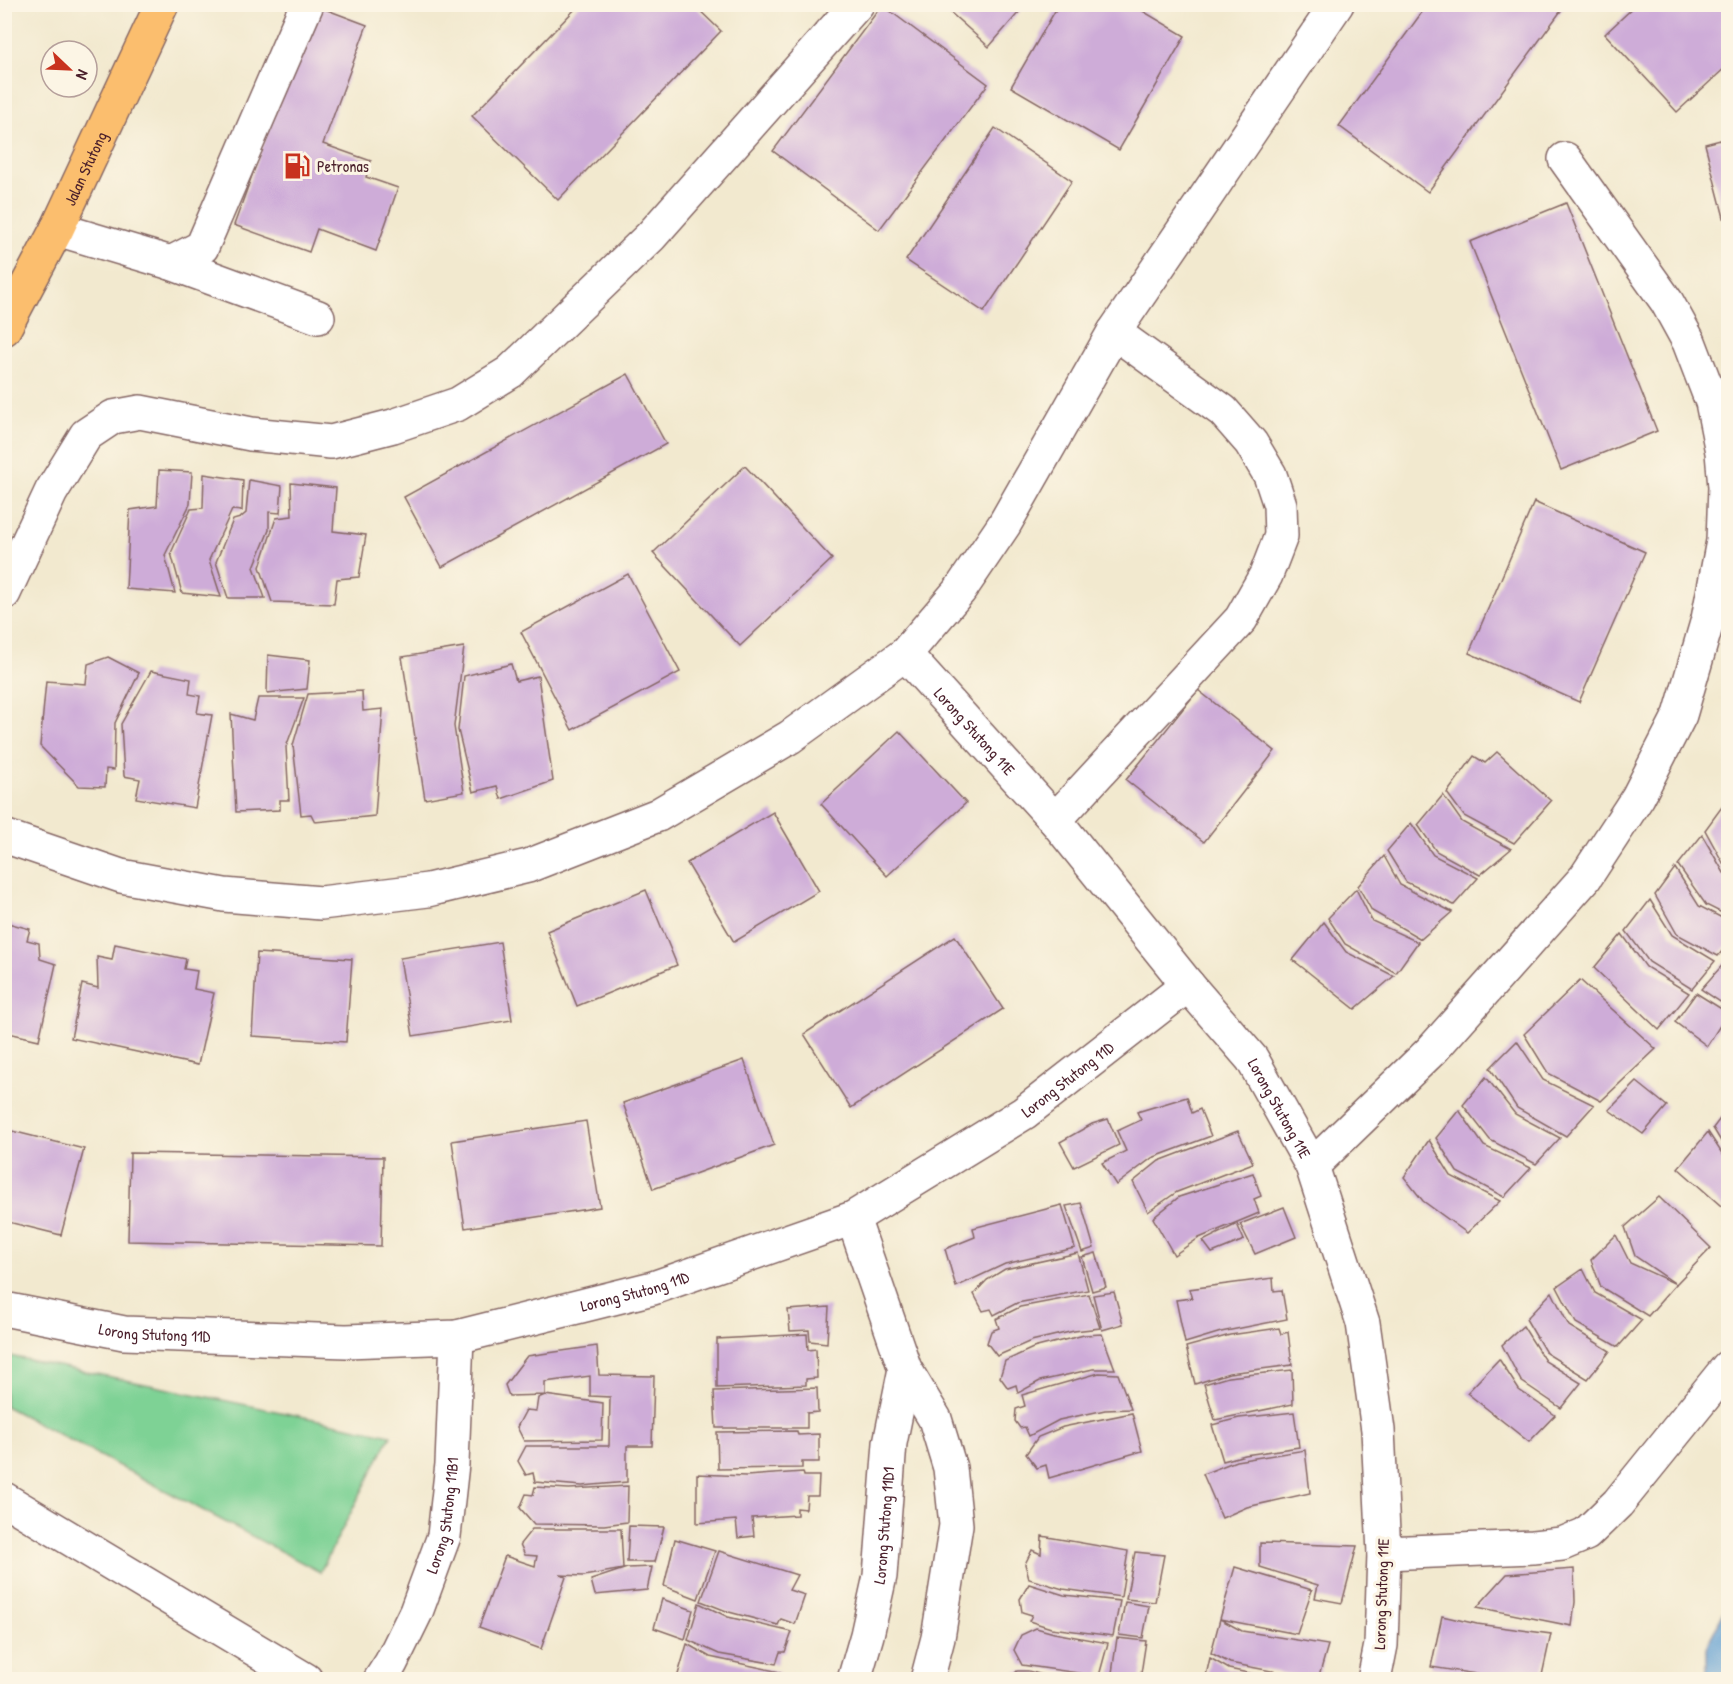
<svg xmlns="http://www.w3.org/2000/svg" width="1733" height="1684" font-family="'Patrick Hand',sans-serif">
  <style>
    .green { fill: #7ed295; stroke: #647860; stroke-width: 1.5 }
    .water { fill: #619fd2; stroke: #565f7e; stroke-width: 1.5 }
    .building { fill: #ceacd8 }
    .lines { fill: none; stroke-linecap: round; stroke-linejoin: round }
    .minor-casing { stroke: #856664; stroke-width: 36 }
    .major-casing { stroke: #856664; stroke-width: 36 }
    .minor { stroke: #fff; stroke-width: 33 }
    .major { stroke: #fbbe6e; stroke-width: 33 }
    .labels { text-anchor: middle; dominant-baseline: central; stroke-width: 6; stroke-linejoin: round; paint-order: stroke }
    .poi-label { font-size: 16px; fill: #4a1f2b; stroke: #fcf5e5; text-anchor: start }
    .street-label { font-size: 16px; fill: #4a1f2b; stroke: #fcf5e5 }
  </style>
  <rect width="100%" height="100%" fill="#fcf5e5"/>
  <filter id="ink" filterUnits="userSpaceOnUse"><feTurbulence type="fractalNoise" baseFrequency=".0167" numOctaves="2"/><feDisplacementMap in="SourceGraphic" scale="12" xChannelSelector="R" yChannelSelector="G"/><feConvolveMatrix kernelMatrix="1 2 1 2 8 2 1 2 1" color-interpolation-filters="sRGB"/></filter>
  <filter id="wash" filterUnits="userSpaceOnUse"><feTurbulence type="fractalNoise" baseFrequency=".008" numOctaves="4" result="noise"/><feDisplacementMap in="SourceGraphic" scale="24" xChannelSelector="R" yChannelSelector="G"/><feGaussianBlur stdDeviation="1.35" result="paint"/><feColorMatrix in="noise" values="0 0 0 0 0 0 0 0 0 0 0 0 0 0 0 0 0 1.4 0 .05"/><feComposite in="paint" operator="in"/></filter>
  <g filter="url(#wash)">
    <rect width="100%" height="100%" fill="#f2e9cf"/>
    <path class="green" d="M4 1355H5L391 1435 320 1572 5 1406Z"/>
    <path class="water" d="M1728 1604V1679H1707V1645Z"/>
    <g id="blocks">
      <g class="building">
        <path d="M580 4H693L721 31 558 200 472 116Z"/>
        <path d="M941 4H1026L989 47Z"/>
        <path d="M1059 4H1131L1185 36 1119 150 1011 87Z"/>
        <path d="M1428 4H1566L1428 192 1339 126Z"/>
        <path d="M1637 4H1728V65L1677 112 1605 34Z"/>
        <path d="M314 5 367 25 323 144 371 161 366 177 398 188 376 251 317 229 309 252 234 225Z"/>
        <path d="M882 5 988 84 879 230 773 151Z"/>
        <path d="M995 128 1072 181 984 312 906 260Z"/>
        <path d="M1728 138V233L1705 144Z"/>
        <path d="M1566 203 1657 431 1561 470 1470 242Z"/>
        <path d="M628 374 666 444 442 567 404 497Z"/>
        <path d="M745 466 832 559 740 646 653 553Z"/>
        <path d="M159 470 192 472 190 504 165 555 175 593 126 589 130 510 157 506Z"/>
        <path d="M204 474 243 480 242 511 232 510 209 560 221 597 182 593 171 553 191 509 203 508Z"/>
        <path d="M249 480 282 486 280 513 269 512V530L254 567 265 598H228L216 562 233 520 240 518 246 513Z"/>
        <path d="M291 483 336 488 333 531 366 535 359 577 337 579 334 604 272 602 260 567 276 518 292 516Z"/>
        <path d="M1534 502 1645 552 1579 702 1469 653Z"/>
        <path d="M628 574 680 672 572 730 521 632Z"/>
        <path d="M464 647 454 726 464 792 425 799 402 657Z"/>
        <path d="M268 655 310 660 307 689 267 693Z"/>
        <path d="M108 657 139 673 115 723 114 770 106 769 105 787 79 786 40 746 46 681 86 684 88 664Z"/>
        <path d="M511 664 516 681 538 676 553 781 501 799 497 786 473 792 458 730 464 676Z"/>
        <path d="M151 671 191 679 189 694 200 696 197 713 212 715 195 808 136 798 140 779 124 776 121 724Z"/>
        <path d="M1198 690 1275 751 1204 842 1126 780Z"/>
        <path d="M362 691 363 711 383 709 375 816 315 822 311 814 301 815 293 745 308 694Z"/>
        <path d="M258 698H304L286 747 289 800H280V810L236 812 231 714 253 720Z"/>
        <path d="M899 731 966 803 887 876 821 804Z"/>
        <path d="M1497 752 1551 801 1514 843 1464 816 1447 793 1474 756 1485 763Z"/>
        <path d="M1443 795 1462 822 1511 849 1480 875 1436 851 1418 825Z"/>
        <path d="M1727 800 1728 803V872L1705 830Z"/>
        <path d="M773 812 819 891 734 942 687 863Z"/>
        <path d="M1411 823 1433 855 1478 878 1454 905 1406 882 1387 851Z"/>
        <path d="M1702 835 1724 873 1728 876V916L1706 905 1678 865Z"/>
        <path d="M1384 856 1400 885 1452 912 1421 939 1372 911 1358 886Z"/>
        <path d="M1675 868 1699 906 1728 921V944L1718 956 1677 934 1655 895Z"/>
        <path d="M1356 889 1372 921 1418 942 1396 973 1345 944 1328 918Z"/>
        <path d="M646 890 677 965 577 1006 547 931Z"/>
        <path d="M1650 900 1672 935 1715 961 1692 989 1649 962 1626 931Z"/>
        <path d="M4 922 30 929 27 940 39 943 40 959 56 964 39 1040 4 1032Z"/>
        <path d="M1324 922 1346 952 1394 976 1355 1009 1293 960Z"/>
        <path d="M1622 934 1646 967 1689 993 1659 1030 1594 968Z"/>
        <path d="M955 936 1003 1009 851 1108 804 1034Z"/>
        <path d="M500 942 512 1020 413 1036 400 958Z"/>
        <path d="M115 944 186 959 184 969 197 971 194 989 214 993 198 1065 71 1038 82 984 98 988 97 957 112 960Z"/>
        <path d="M257 953 352 959 346 1042 252 1036Z"/>
        <path d="M1727 960 1728 961V1007L1701 989Z"/>
        <path d="M1580 980 1656 1049 1601 1101 1548 1073 1524 1034Z"/>
        <path d="M1696 993 1728 1013 1707 1046 1675 1022Z"/>
        <path d="M1517 1041 1543 1080 1594 1105 1566 1136 1517 1108 1490 1068Z"/>
        <path d="M744 1060 774 1145 653 1189 623 1103Z"/>
        <path d="M1486 1077 1515 1114 1560 1138 1536 1164 1490 1140 1463 1105Z"/>
        <path d="M1637 1082 1667 1106 1643 1134 1609 1110Z"/>
        <path d="M1187 1097 1192 1113 1200 1109 1211 1136 1152 1158 1116 1185 1102 1163 1126 1151 1117 1131 1141 1120 1137 1112Z"/>
        <path d="M1728 1108V1153L1713 1128Z"/>
        <path d="M1459 1110 1484 1146 1531 1168 1504 1197 1457 1172 1436 1138Z"/>
        <path d="M1108 1119 1119 1145 1074 1167 1060 1142 1092 1124Z"/>
        <path d="M586 1121 600 1207 465 1228 452 1141Z"/>
        <path d="M4 1129 84 1149 61 1235 4 1221Z"/>
        <path d="M1238 1131 1253 1163 1177 1192 1148 1212 1133 1182 1159 1161Z"/>
        <path d="M1708 1132 1725 1158 1728 1160V1212L1678 1168Z"/>
        <path d="M1429 1140 1451 1176 1500 1201 1467 1233 1423 1201 1404 1177Z"/>
        <path d="M130 1153 383 1157 381 1246 128 1241Z"/>
        <path d="M1253 1173 1261 1196 1254 1199 1259 1213 1199 1238 1174 1255 1153 1218 1179 1197Z"/>
        <path d="M1659 1197 1711 1248 1676 1284 1635 1256 1625 1227Z"/>
        <path d="M1081 1203 1094 1248 1082 1252 1066 1206Z"/>
        <path d="M1062 1205 1075 1248 1005 1264 956 1287 945 1249 975 1237 973 1228Z"/>
        <path d="M1284 1207 1296 1237 1255 1254 1240 1224Z"/>
        <path d="M1237 1224 1244 1240 1212 1253 1203 1241Z"/>
        <path d="M1616 1235 1630 1263 1676 1284 1648 1316 1601 1287 1591 1260Z"/>
        <path d="M1078 1253 1088 1290 1017 1303 994 1315 991 1309 983 1311 974 1294 987 1280 1005 1269Z"/>
        <path d="M1096 1253 1106 1287 1092 1291 1082 1257Z"/>
        <path d="M1583 1269 1595 1293 1642 1320 1618 1347 1576 1323 1557 1287Z"/>
        <path d="M1273 1278 1274 1291 1282 1290 1287 1319 1221 1332 1185 1343 1176 1300 1192 1298 1189 1289Z"/>
        <path d="M1114 1292 1123 1324 1102 1330 1093 1295Z"/>
        <path d="M1552 1292 1569 1326 1610 1351 1588 1379 1546 1353 1526 1319Z"/>
        <path d="M1089 1294 1100 1328 1074 1331 1031 1341 997 1356 987 1343 991 1331 999 1328 996 1319 1020 1307Z"/>
        <path d="M829 1307 827 1343 810 1341 809 1330 790 1331 788 1310Z"/>
        <path d="M1523 1326 1545 1361 1581 1383 1561 1408 1521 1381 1502 1345Z"/>
        <path d="M1279 1328 1281 1334 1288 1332 1292 1365 1229 1373 1195 1384 1186 1347 1230 1335Z"/>
        <path d="M807 1334 808 1350 816 1349 817 1378 806 1379V1385L717 1388V1339Z"/>
        <path d="M1102 1334 1115 1369H1093L1040 1381 1018 1393 1016 1385 1008 1388 1000 1377 1005 1361 1033 1348 1084 1335Z"/>
        <path d="M597 1346 599 1375 654 1376 652 1446H627V1482L582 1486 535 1482 533 1473 526 1475 518 1461 526 1446H609L610 1397 590 1396V1376L545 1382V1395L603 1403 602 1440 524 1441 517 1427 526 1410 536 1411 538 1398 545 1395 509 1396 505 1385 527 1356Z"/>
        <path d="M1499 1359 1519 1390 1555 1415 1529 1442 1467 1393Z"/>
        <path d="M1292 1370 1293 1404 1215 1420 1204 1384 1228 1377Z"/>
        <path d="M1099 1373 1118 1374 1131 1409 1105 1410 1059 1420 1029 1436 1025 1427 1020 1428 1015 1421 1016 1409 1025 1406 1022 1395Z"/>
        <path d="M817 1388 818 1412 807 1413V1428H716L714 1391Z"/>
        <path d="M1294 1412 1299 1447 1245 1455 1223 1461 1212 1425 1239 1418Z"/>
        <path d="M1132 1413 1142 1451 1049 1478 1046 1465 1037 1468 1026 1454 1038 1437 1063 1427Z"/>
        <path d="M797 1431 798 1435 819 1434V1462H802V1468L718 1469 717 1432Z"/>
        <path d="M1305 1450 1310 1493 1247 1507 1222 1518 1203 1474 1236 1461Z"/>
        <path d="M803 1472 804 1476H819L818 1496H807L806 1509 797 1508V1515L752 1518 754 1536 738 1538 736 1520 697 1523V1474L746 1476Z"/>
        <path d="M628 1486 627 1522 604 1525 534 1524 520 1508 526 1494 533 1495 535 1487 569 1489Z"/>
        <path d="M629 1526 664 1527 655 1562H627Z"/>
        <path d="M532 1529H621L623 1569 584 1576 560 1575 566 1577 541 1649 479 1627 505 1556 535 1566 537 1556 525 1555 520 1544Z"/>
        <path d="M1042 1536 1128 1551 1121 1597 1063 1589 1029 1579 1025 1564 1032 1550 1041 1554Z"/>
        <path d="M675 1539 715 1551 698 1599 664 1586Z"/>
        <path d="M1260 1543 1357 1546 1342 1603 1315 1598 1318 1585 1260 1567Z"/>
        <path d="M719 1551 797 1575 789 1590 805 1595 795 1624 781 1619 778 1625 729 1612 701 1601Z"/>
        <path d="M1135 1552 1164 1555 1155 1602 1126 1599Z"/>
        <path d="M652 1567 647 1590 595 1595 591 1580 627 1568Z"/>
        <path d="M1235 1567 1312 1590 1297 1634 1220 1619 1242 1631 1328 1645 1318 1680 1230 1663 1211 1653 1220 1619Z"/>
        <path d="M1574 1569 1575 1602 1572 1626 1477 1607 1507 1574Z"/>
        <path d="M1029 1584 1064 1595 1120 1601 1113 1636 1051 1628 1029 1621 1032 1615 1022 1612 1020 1599Z"/>
        <path d="M662 1599 693 1610 685 1639 654 1628Z"/>
        <path d="M1125 1602 1149 1606 1143 1638 1119 1635Z"/>
        <path d="M699 1603 728 1617 792 1632 785 1652H780L776 1664 719 1654 688 1640Z"/>
        <path d="M1442 1616 1477 1624 1551 1634 1541 1680H1514L1431 1667Z"/>
        <path d="M1036 1628 1054 1633 1108 1643 1099 1676 1022 1665 1014 1650 1021 1635Z"/>
        <path d="M1117 1638 1146 1641 1140 1680H1111Z"/>
        <path d="M687 1644 710 1657 780 1672 778 1680H680L677 1678Z"/>
        <path d="M1210 1658 1229 1669 1281 1680H1205Z"/>
        <path d="M1017 1671H1028L1062 1680H1009Z"/>
      </g>
    </g>
  </g>
  <g filter="url(#ink)">
    <use href="#blocks" fill-opacity="0" stroke="#856664" stroke-width="1.5"/>
    <g class="lines">
      <g class="minor-casing">
        <g id="minor">
          <path d="M57 229 171 263 202 247 307 4"/>
          <path d="M171 263 318 317"/>
          <path d="M4 593 51 492 86 435 113 417 140 412 251 434 331 442 393 426 458 404 510 372 651 236 857 4"/>
          <path id="s1" d="M905 654 1055 820 1188 985 1252 1059 1312 1166 1363 1323 1378 1430 1384 1553 1381 1645 1374 1680"/>
          <path d="M1055 820 1241 619 1266 575 1281 536 1280 505 1270 475 1251 443 1223 411 1114 332"/>
          <path d="M4 836 121 876 224 895 321 903 428 890 528 866 658 815 790 737 905 654 960 590 1004 525 1114 332 1337 4"/>
          <path d="M1312 1166 1432 1050 1585 878 1638 797 1680 715 1708 619 1723 541 1725 487 1722 452 1712 402 1689 342 1667 302 1565 159"/>
          <path d="M853 1218 905 1369 935 1419 950 1468 956 1525 938 1638 927 1680"/>
          <path id="s2" d="M4 1309 124 1333 346 1341 457 1337 653 1288 853 1218 1024 1113 1188 985"/>
          <path d="M4 1499 306 1680"/>
          <path d="M1384 1553 1533 1547 1562 1544 1586 1534 1618 1503 1728 1367"/>
          <path id="s3" d="M380 1680 391 1663 416 1612 444 1536 452 1464 457 1337"/>
          <path id="s4" d="M854 1680 867 1635 880 1576 890 1443 905 1369"/>
        </g>
      </g>
      <g class="major-casing">
        <g id="major">
          <path id="s5" d="M4 329 57 229 162 4"/>
        </g>
      </g>
      <use href="#minor" class="minor"/>
      <use href="#major" class="major"/>
    </g>
  </g>
  <defs>
    <g id="fuel-bare" transform="scale(2.07)"><path d="M-5.5-6h7V0h2V4h1.3V-2.5L3-4.5l.8-.8L6-3V5H2.5V1h-1V6h-7ZM-4.2-4.7v3.2H.2V-4.7Z" fill="#c8321e" stroke="#fcf5e5" stroke-width="2.5" paint-order="stroke"/></g>
  </defs>
  <g fill-rule="evenodd">
    <use href="#fuel-bare" x="297" y="166"/>
  </g>
  <g class="labels">
    <g class="poi-label">
      <text x="317" y="166">Petronas</text>
    </g>
    <g class="street-label">
      <text stroke="none"><textPath href="#s5" startOffset="180">Jalan Stutong</textPath></text>
      <text stroke="none"><textPath href="#s1" startOffset="104">Lorong Stutong 11E</textPath></text>
      <text stroke="none"><textPath href="#s2" startOffset="1125">Lorong Stutong 11D</textPath></text>
      <text stroke="none"><textPath href="#s1" startOffset="590">Lorong Stutong 11E</textPath></text>
      <text stroke="none"><textPath href="#s2" startOffset="639">Lorong Stutong 11D</textPath></text>
      <text stroke="none"><textPath href="#s2" startOffset="153">Lorong Stutong 11D</textPath></text>
      <text stroke="none"><textPath href="#s3" startOffset="178">Lorong Stutong 11B1</textPath></text>
      <text stroke="none"><textPath href="#s4" startOffset="158">Lorong Stutong 11D1</textPath></text>
      <text transform="translate(1381 1594) rotate(-88)">Lorong Stutong 11E</text>
    </g>
  </g>
  <rect width="1733" height="1684" fill="none" stroke="#fcf5e5" stroke-width="24"/>
  <g transform="translate(69 69) rotate(113)"><circle r="28" fill="#fcf5e5" stroke="#b59f9b" stroke-width="1.5"/>
  <path d="M0-4.5L10 22L0 15L-10 22Z" fill="#c8321e"/>
  <text y="-9" font-size="16" font-weight="bold" text-anchor="middle" fill="#4a1f2b">N</text>
  </g>
</svg>
